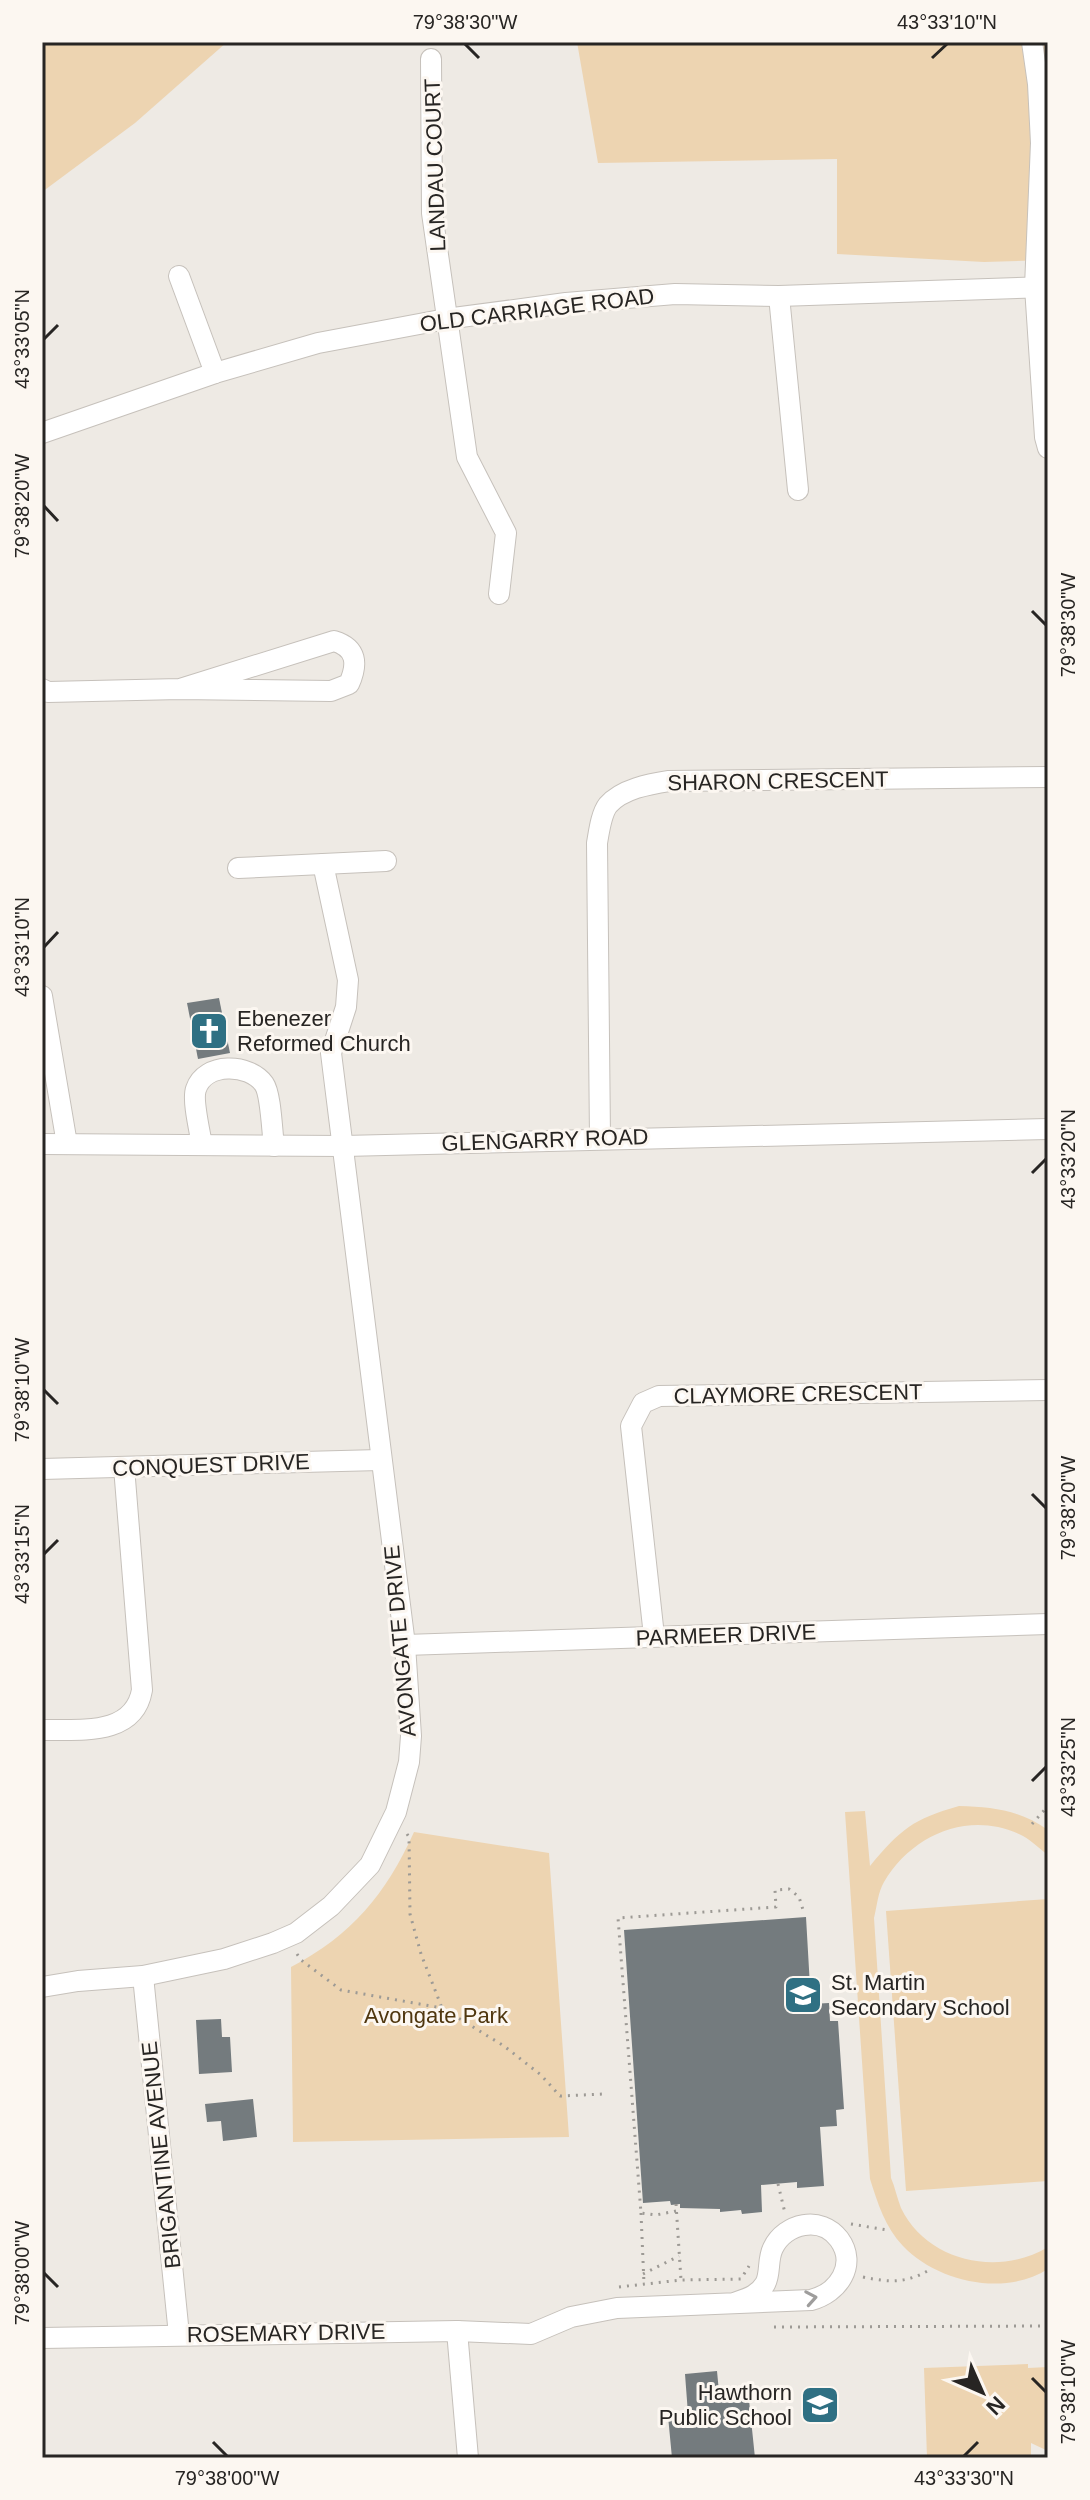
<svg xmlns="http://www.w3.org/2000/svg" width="1090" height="2500" font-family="Arial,sans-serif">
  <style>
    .green { fill: #edd4b1 }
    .building { fill: #747b7e }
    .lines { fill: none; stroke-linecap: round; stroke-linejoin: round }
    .minor-casing { stroke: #c6c1bb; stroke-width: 22 }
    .path { stroke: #9d9a95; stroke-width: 3; stroke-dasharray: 2 6; stroke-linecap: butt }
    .minor { stroke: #fff; stroke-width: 20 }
    .oneway { stroke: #9e9d9c }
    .ticks { fill: none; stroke: #272523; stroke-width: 3 }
    .labels { text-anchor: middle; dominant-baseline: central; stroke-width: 6; stroke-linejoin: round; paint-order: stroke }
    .street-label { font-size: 22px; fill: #272523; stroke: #fcf7f1 }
    .poi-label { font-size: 22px; fill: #272523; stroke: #fcf7f1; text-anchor: start }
    .park-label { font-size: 22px; fill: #4f360e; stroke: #fcf7f1 }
    .neatline { fill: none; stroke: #272523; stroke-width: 3 }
    .ticks-label { font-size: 20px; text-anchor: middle; fill: #272523 }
  </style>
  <rect width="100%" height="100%" fill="#eeeae4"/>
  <g class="green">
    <path d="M42 42H227L135 123 42 192Z"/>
    <path d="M577 42H1048V260L984 262 837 254V159L598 163Z"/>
    <path d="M959 1806C993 1807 1020 1810 1048 1830V1855C1040 1849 1032 1841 1023 1836 971 1809 912 1834 884 1882 878 1892 877 1906 874 1918L891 2178C895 2187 897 2198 901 2208 927 2262 999 2277 1048 2247V2269C1005 2297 937 2282 903 2246 885 2227 878 2204 870 2179L845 1812 865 1811 870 1866C901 1829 913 1819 959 1806Z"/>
    <path d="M414 1832 549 1853 569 2137 293 2142 291 1967C352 1935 386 1894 414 1832Z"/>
    <path d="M1048 1899V2181L906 2191 886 1911Z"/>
    <path d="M1028 2364V2368L1048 2367V2451L1031 2443V2458H927L924 2368Z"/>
  </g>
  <g class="building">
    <path d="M219 998 230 1053 198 1059 187 1003Z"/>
    <path d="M806 1917 811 2004 829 2003 830 2021H838L844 2109 836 2110 837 2126 820 2127 824 2186 797 2188V2182L761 2185 762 2212 742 2214 741 2210 720 2212V2209L680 2208V2204L671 2205 670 2201 643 2203 624 1930Z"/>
    <path d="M221 2019 222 2037H230L232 2072 199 2074 196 2020Z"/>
    <path d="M253 2099 257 2137 223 2141 221 2121 207 2122 205 2104Z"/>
    <path d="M717 2371 719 2392H727V2402L749 2400 755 2458H672L668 2416 688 2414 685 2374Z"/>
  </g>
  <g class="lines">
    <g class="minor-casing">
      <g id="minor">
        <path d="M1032 42 1038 84 1041 143 1035 287 1045 437 1048 448"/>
        <path d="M431 59 432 213 467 457 506 533 499 594"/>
        <path d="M179 276 215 373"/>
        <path d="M779 296 798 490"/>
        <path d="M42 433 215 373 318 343 446 319 566 303 675 294 779 296 1048 287"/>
        <path d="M42 689 48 692 180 689 331 691 349 684C358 664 357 648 334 641L180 689"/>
        <path d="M238 868 386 861"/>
        <path d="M42 996 67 1144"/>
        <path d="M600 1138 597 843C599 832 601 814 608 805 622 789 649 784 669 781L1048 777"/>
        <path d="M42 1144 344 1146 1048 1129"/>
        <path d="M202 1145C200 1132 192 1100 196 1089 205 1062 249 1063 264 1084 271 1094 272 1132 274 1146"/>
        <path d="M42 1469 380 1460"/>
        <path d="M654 1636 631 1426 643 1403 659 1396 1048 1390"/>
        <path d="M405 1645 1048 1624"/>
        <path d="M42 1730C79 1729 134 1737 142 1690L124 1467"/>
        <path d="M143 1976 179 2335"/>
        <path d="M42 1987 78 1981 143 1976 224 1959 273 1943 296 1933 331 1906 370 1865 396 1812 409 1762 411 1736 405 1645 331 1053 346 1007 348 980 323 864"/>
        <path d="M457 2331 468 2458"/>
        <path d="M42 2338 457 2331 531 2334 571 2317 617 2308 811 2300C838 2293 858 2265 839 2239 821 2215 785 2223 773 2248 767 2260 771 2274 765 2284 758 2296 745 2299 734 2303"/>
      </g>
    </g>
    <g class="path">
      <path d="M1032 1824 1048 1806"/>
      <path d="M407 1834 409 1837 410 1914 421 1954 442 2008 504 2046 541 2075 560 2096 604 2094"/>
      <path d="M297 1954 301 1960 341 1990 442 2008"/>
      <path d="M778 2184 785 2213"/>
      <path d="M676 2204 681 2280"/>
      <path d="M676 2211 656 2215 641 2213 618 1918 776 1907 775 1890 789 1889 799 1897 804 1913"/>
      <path d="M641 2213 644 2284"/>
      <path d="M851 2224 887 2230"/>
      <path d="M643 2274 679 2256"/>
      <path d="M863 2277C891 2283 907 2283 931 2269"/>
      <path d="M619 2287 681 2280 741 2279 749 2266"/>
      <path d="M774 2327 1048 2326"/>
    </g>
    <use href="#minor" class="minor"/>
  </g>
  <defs><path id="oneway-chevron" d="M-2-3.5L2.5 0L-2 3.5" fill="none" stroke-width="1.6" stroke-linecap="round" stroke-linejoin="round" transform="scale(2)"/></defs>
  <use class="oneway" href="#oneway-chevron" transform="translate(811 2298) rotate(-10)"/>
  <path class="ticks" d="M465 44 479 58M932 58 947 44M44 339 58 325M44 506 58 521M1032 611 1046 625M44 947 58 932M1032 1173 1046 1159M44 1390 58 1404M1032 1494 1046 1508M44 1554 58 1540M1032 1781 1046 1767M44 2273 58 2287M1032 2378 1046 2392M213 2442 227 2456M964 2456 978 2442"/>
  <defs>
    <g id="church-square" transform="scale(2)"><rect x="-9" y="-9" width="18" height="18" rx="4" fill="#2f7083" stroke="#fcf7f1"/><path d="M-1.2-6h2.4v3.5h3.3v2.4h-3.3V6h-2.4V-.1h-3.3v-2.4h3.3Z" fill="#fff"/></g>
    <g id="school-square" transform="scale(2)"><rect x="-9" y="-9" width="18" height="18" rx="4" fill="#2f7083" stroke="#fcf7f1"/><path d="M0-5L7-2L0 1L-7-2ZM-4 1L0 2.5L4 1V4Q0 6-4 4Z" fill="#fff"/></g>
  </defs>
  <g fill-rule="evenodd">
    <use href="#church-square" x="209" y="1031"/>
    <use href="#school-square" x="803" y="1995"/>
    <use href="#school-square" x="820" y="2405"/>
  </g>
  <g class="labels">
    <g class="street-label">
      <text transform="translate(435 165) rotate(-92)">LANDAU COURT</text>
      <text transform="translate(537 310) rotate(-7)">OLD CARRIAGE ROAD</text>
      <text transform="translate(778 781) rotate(-1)">SHARON CRESCENT</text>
      <text transform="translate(545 1140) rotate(-2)">GLENGARRY ROAD</text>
      <text transform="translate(798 1394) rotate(-1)">CLAYMORE CRESCENT</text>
      <text transform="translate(211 1465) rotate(-2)">CONQUEST DRIVE</text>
      <text transform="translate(726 1635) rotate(-2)">PARMEER DRIVE</text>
      <text transform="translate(400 1641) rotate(-95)">AVONGATE DRIVE</text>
      <text transform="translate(161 2155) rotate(-96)">BRIGANTINE AVENUE</text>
      <text transform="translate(286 2333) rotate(-1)">ROSEMARY DRIVE</text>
    </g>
    <g class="poi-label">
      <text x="237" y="1018">Ebenezer<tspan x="237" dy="25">Reformed Church</tspan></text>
      <text x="831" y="1982">St. Martin<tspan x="831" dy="25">Secondary School</tspan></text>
      <text x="792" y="2392" text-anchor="end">Hawthorn<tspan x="792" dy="25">Public School</tspan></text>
    </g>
    <g class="park-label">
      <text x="436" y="2015">Avongate Park</text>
    </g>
  </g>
  <rect width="1090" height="2500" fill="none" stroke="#fcf7f1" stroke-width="88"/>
  <g transform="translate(982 2392) rotate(135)" stroke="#fcf7f1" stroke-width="6" paint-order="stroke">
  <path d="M0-6L14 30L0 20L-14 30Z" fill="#272523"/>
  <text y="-12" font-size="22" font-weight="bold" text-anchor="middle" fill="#272523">N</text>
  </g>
  <rect x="44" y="44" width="1002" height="2412" class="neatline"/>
  <g class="ticks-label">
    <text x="465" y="29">79°38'30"W</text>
    <text x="947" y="29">43°33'10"N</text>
    <text transform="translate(22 339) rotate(-90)" y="7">43°33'05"N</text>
    <text transform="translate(22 506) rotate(-90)" y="7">79°38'20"W</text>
    <text transform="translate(1068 625) rotate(-90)" y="7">79°38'30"W</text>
    <text transform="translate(22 947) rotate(-90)" y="7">43°33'10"N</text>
    <text transform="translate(1068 1159) rotate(-90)" y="7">43°33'20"N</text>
    <text transform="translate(22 1390) rotate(-90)" y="7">79°38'10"W</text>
    <text transform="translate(1068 1508) rotate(-90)" y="7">79°38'20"W</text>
    <text transform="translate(22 1554) rotate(-90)" y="7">43°33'15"N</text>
    <text transform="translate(1068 1767) rotate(-90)" y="7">43°33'25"N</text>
    <text transform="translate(22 2273) rotate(-90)" y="7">79°38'00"W</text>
    <text transform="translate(1068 2392) rotate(-90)" y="7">79°38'10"W</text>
    <text x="227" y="2485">79°38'00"W</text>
    <text x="964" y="2485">43°33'30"N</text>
  </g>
</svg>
